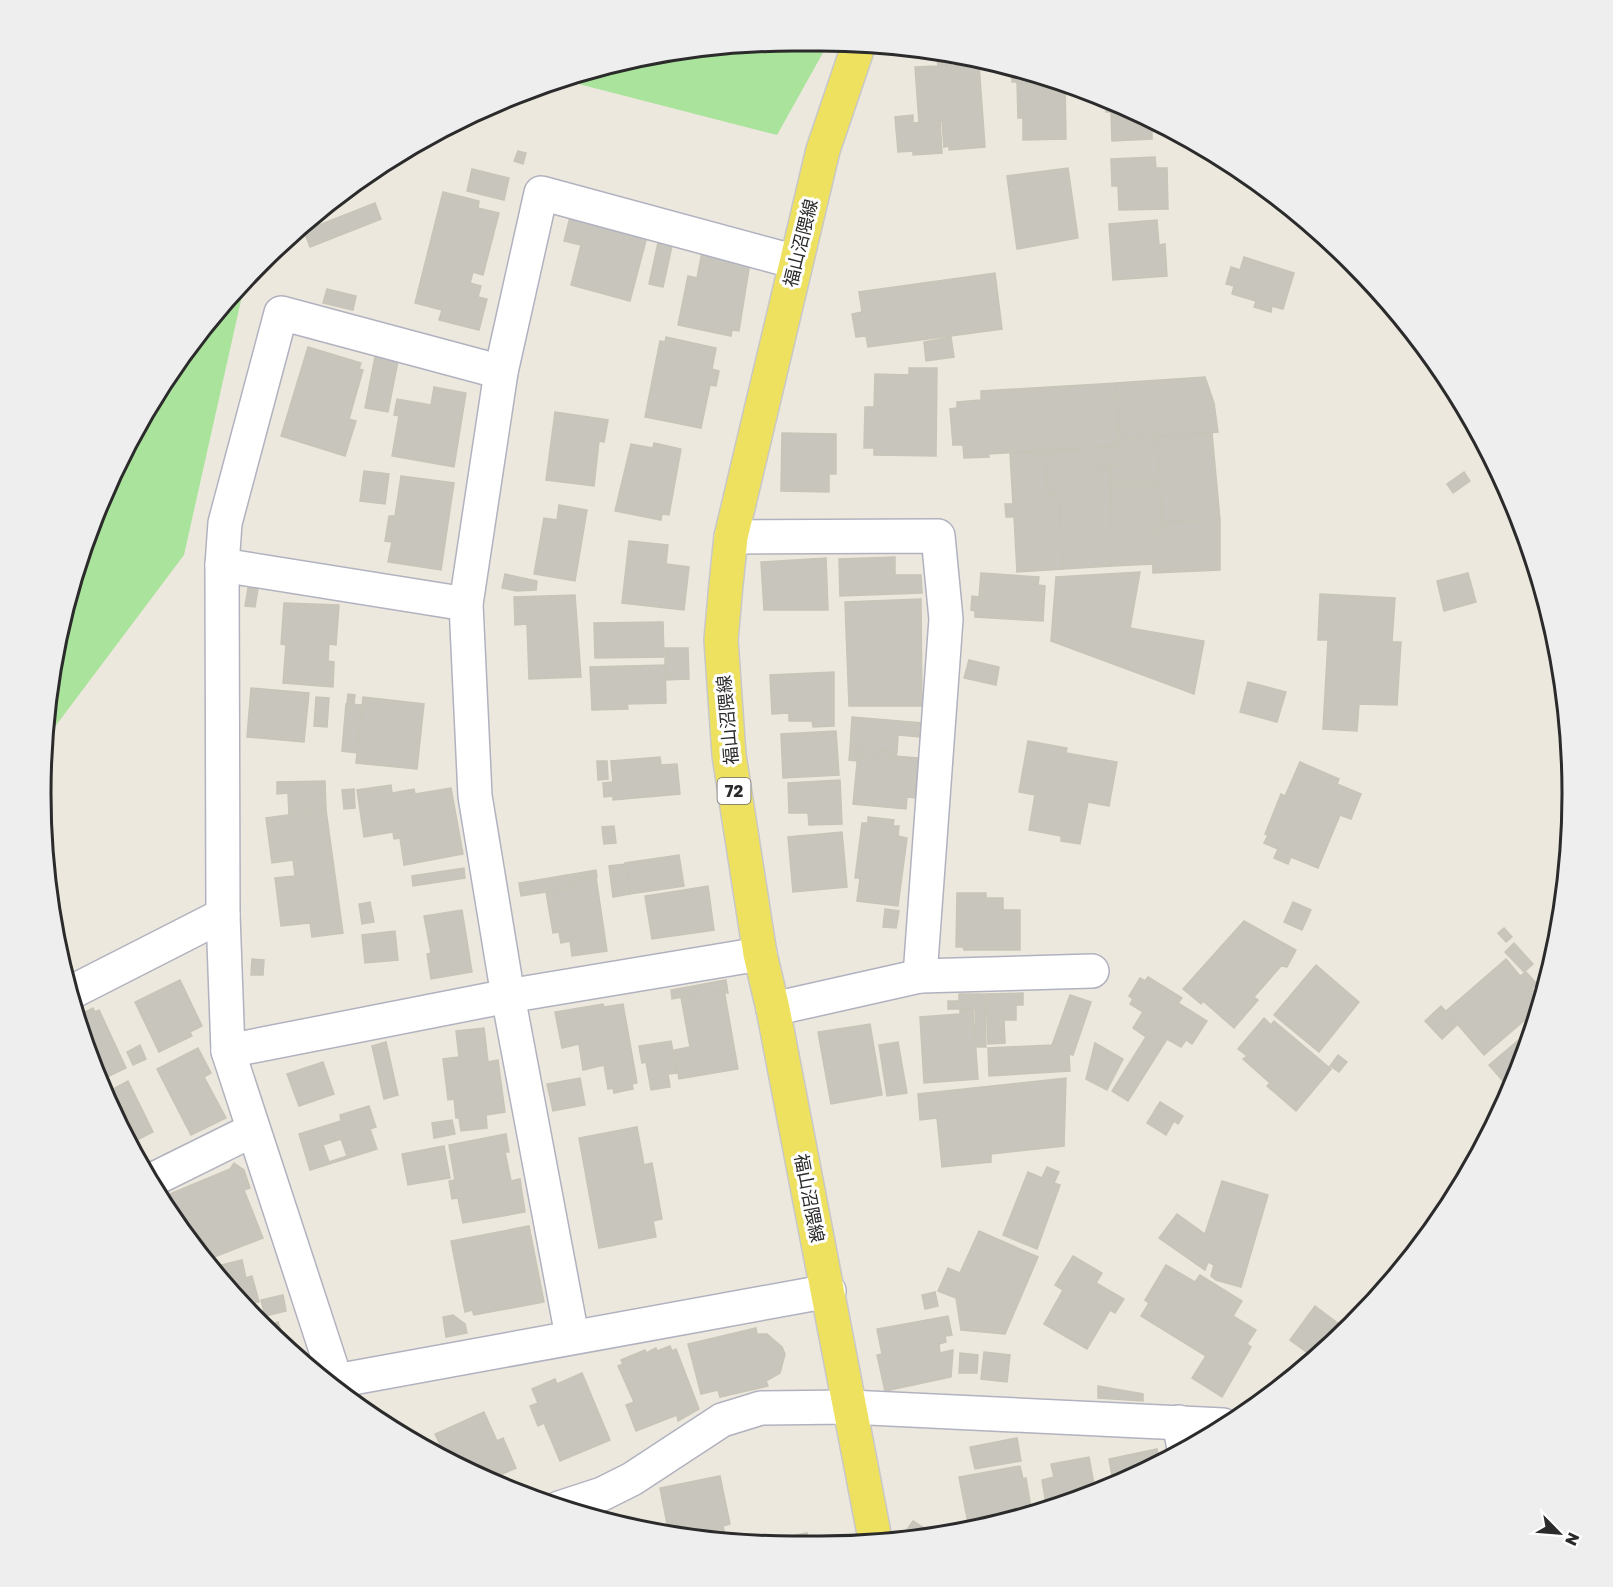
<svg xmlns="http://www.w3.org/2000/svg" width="1613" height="1587" font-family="'Golos Text','Noto Sans JP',sans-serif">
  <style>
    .green { fill: #aae39b }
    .building { fill: #c8c5bd; stroke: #c8c4b7; stroke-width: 1.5; fill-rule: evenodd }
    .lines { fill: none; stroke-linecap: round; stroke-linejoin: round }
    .street-casing { stroke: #b1b2bf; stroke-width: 36 }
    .primary-casing { stroke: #c8c8c8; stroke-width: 36 }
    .street { stroke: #fff; stroke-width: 33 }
    .primary { stroke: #efe160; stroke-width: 33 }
    .labels { text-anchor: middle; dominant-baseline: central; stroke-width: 6; stroke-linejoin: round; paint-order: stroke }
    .shield { fill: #fff; stroke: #6b6b6b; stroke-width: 1.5 }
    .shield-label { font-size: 16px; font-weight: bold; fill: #2b2b2b }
    .street-label { font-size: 18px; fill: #2b2b2b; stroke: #fff }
    .rim { fill: none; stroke: #2b2b2b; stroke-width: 3 }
  </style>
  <rect width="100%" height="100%" fill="#ede8de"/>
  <g class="green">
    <path d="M793 41 829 42 777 135 563 80 646 55Z"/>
    <path d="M263 260 244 287 184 555 45 740 47 695 81 551 167 375Z"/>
  </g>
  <g class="building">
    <path d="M951 59V66L979 64 985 147 949 150V146L944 147 942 121 919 123 915 67 938 66 937 60Z"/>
    <path d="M1012 69 1065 82 1066 139 1023 140V118H1018L1017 82H1012Z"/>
    <path d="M1106 100 1167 128V129H1152V139L1112 141 1111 112H1106Z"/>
    <path d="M913 115V123L940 121 942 153 913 155V151L898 152 895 117Z"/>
    <path d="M518 151 526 153 523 164 514 161Z"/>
    <path d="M1155 157 1156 168H1167L1168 209 1119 210 1118 186H1112L1111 159Z"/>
    <path d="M1068 168 1078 238 1017 249 1007 176Z"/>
    <path d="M472 169 509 178 504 200 467 191Z"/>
    <path d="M443 192 479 201 478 208 499 213 483 275 473 272 470 283 481 286 478 297 487 299 479 330 439 320 442 310 415 303Z"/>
    <path d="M375 203 381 219 310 247 304 231Z"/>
    <path d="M572 209 649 229 630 301 571 285 581 245 564 241Z"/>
    <path d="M1157 220 1159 245 1165 244 1167 276 1113 280 1109 224Z"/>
    <path d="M661 229 675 232 663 287 649 284Z"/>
    <path d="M704 242 751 256 739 331 732 330 731 336 678 325 688 276 697 278Z"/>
    <path d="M1244 257 1294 273 1283 309 1272 306 1271 312 1254 307 1256 301 1232 294 1234 286 1226 284 1231 267 1240 270Z"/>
    <path d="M995 273 1002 329 868 347 866 336 856 337 852 314 862 312 859 292Z"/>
    <path d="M327 289 356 296 353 310 323 303Z"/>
    <path d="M666 337 716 348 712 369 719 371 716 386 710 385 701 428 645 417 660 341 665 342Z"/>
    <path d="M951 337 954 357 926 361 924 342Z"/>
    <path d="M308 347 361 363 359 369 363 370 349 419 356 421 345 456 281 436Z"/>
    <path d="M375 357 398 361 388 412 365 408Z"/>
    <path d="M909 368H937L936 456 874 455V448H864L865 407H874L875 374 909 375Z"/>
    <path d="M1205 377 1214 403 1218 432 1120 440 1116 383Z"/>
    <path d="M1116 383 1120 446 988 454 989 457 964 458 963 445H953L950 409 957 408V402L981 400V391Z"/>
    <path d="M434 387 466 393 454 467 392 456 399 416 394 415 397 399 431 405Z"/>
    <path d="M555 412 608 420 604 442 599 441 594 486 546 480Z"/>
    <path d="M782 433 836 434V474H829V492L781 491Z"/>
    <path d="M1212 433 1220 520 1162 522 1157 437Z"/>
    <path d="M1157 437 1160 483H1111V465H1120V440Z"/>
    <path d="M654 443 681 449 669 515 662 514 661 520 615 511 631 444 653 448Z"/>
    <path d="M1120 446V465L1096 466V448Z"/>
    <path d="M1096 448V466L1111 465 1112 566 1063 569 1059 495H1048L1045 451Z"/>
    <path d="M1045 451 1048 495H1059L1063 569 1017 572 1014 517H1006L1005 504H1013L1010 453Z"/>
    <path d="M364 471 389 474 385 504 360 501Z"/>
    <path d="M1464 472 1470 481 1453 493 1447 484Z"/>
    <path d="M401 476 454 483 441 570 388 562 392 542 385 541 389 516H395Z"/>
    <path d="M1111 483H1160L1162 532H1152L1153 564 1112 566Z"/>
    <path d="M559 505 587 510 575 581 534 574 544 518 557 520Z"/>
    <path d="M1220 520V570L1153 573 1152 532H1162V522Z"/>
    <path d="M629 541 668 545 666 564 689 567 684 610 622 603Z"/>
    <path d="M895 557V575H921L922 593 840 596 839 559Z"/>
    <path d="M826 558 828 610H764L761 562Z"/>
    <path d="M1140 572 1130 628 1204 641 1194 694 1051 641 1056 577Z"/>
    <path d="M981 573 1039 577 1038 585 1045 586 1043 621 975 617V611L971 610 972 596 979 597Z"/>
    <path d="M1468 573 1476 602 1444 611 1437 581Z"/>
    <path d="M505 574 537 581 536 590 517 591 502 588Z"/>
    <path d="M248 588 258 589 255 607 245 606Z"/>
    <path d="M1320 594 1395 598 1392 642H1401L1397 705 1359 704 1357 731 1323 729 1328 640H1318Z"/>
    <path d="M575 595 581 677 529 679 527 624 515 625 514 597Z"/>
    <path d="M921 599 922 706H849L845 602Z"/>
    <path d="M284 603 339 605 336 645 329 644 328 661 334 662 333 687 283 683 286 645 281 644Z"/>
    <path d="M663 622 664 657 595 658 594 623Z"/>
    <path d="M665 648H688L689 679 665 680Z"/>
    <path d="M969 660 999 667 996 685 964 678Z"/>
    <path d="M665 665 666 703 627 704 628 709 592 710 590 667Z"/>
    <path d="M834 672V726L813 727 812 721H789V713L772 714 770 675Z"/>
    <path d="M1248 682 1286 692 1277 722 1240 712Z"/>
    <path d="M251 688 309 693 304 742 247 737Z"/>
    <path d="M348 694 355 695 354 704H347Z"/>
    <path d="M316 697 329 698 327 727 314 726Z"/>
    <path d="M363 697 424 704 417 769 356 763Z"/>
    <path d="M346 704 362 705 357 753 342 751Z"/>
    <path d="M852 717 922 723 921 737 898 735 897 752 850 749Z"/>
    <path d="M836 731 839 775 783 778 781 734Z"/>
    <path d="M1028 741 1067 748 1066 753 1117 762 1109 806 1088 802 1080 844 1061 841V836L1029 830 1035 795 1019 792Z"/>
    <path d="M850 749 897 752 896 756 858 753 857 761 849 760Z"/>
    <path d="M858 753 918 758 915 798 907 797 906 809 853 804Z"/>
    <path d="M660 757 661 765 677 764 680 794 613 800V796L604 797 603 783 613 782 611 761Z"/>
    <path d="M597 761H607L608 779 598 780Z"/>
    <path d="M1300 762 1339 779 1337 784 1361 794 1351 819 1340 815 1318 868 1291 857 1288 864 1274 858 1278 849 1264 843 1268 835 1265 834 1281 794 1285 796Z"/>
    <path d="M840 780 842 824 809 825 808 813H789L788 783Z"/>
    <path d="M325 781 326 810 289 815 288 793 277 794V782Z"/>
    <path d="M391 785 392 793 414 789 415 794 451 788 463 854 404 865 400 838 394 839 393 832 364 837 357 790Z"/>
    <path d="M354 789 355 808 344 809 342 790Z"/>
    <path d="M326 810 343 933 312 937 310 923 281 926 275 878 295 876 293 860 272 863 266 818Z"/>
    <path d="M868 817 894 820 893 826H899L898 836 907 838 898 906 857 901 860 878H855L862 823H868Z"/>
    <path d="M614 826 616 843 604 844 602 827Z"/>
    <path d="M842 832 847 887 793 892 788 837Z"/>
    <path d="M679 855 684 886 630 894 625 863Z"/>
    <path d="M625 864 630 894 613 897 609 866Z"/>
    <path d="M464 868 465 878 413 886 412 876Z"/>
    <path d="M596 870 597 877 570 882 572 888 521 896 519 883Z"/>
    <path d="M596 877 607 951 572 956 570 941 561 943 559 932 553 933 546 892 572 888 570 882Z"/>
    <path d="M708 886 714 930 652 939 645 896Z"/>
    <path d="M957 893H986V898H1003V910H1020V950H964L963 947H956Z"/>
    <path d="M370 902 374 922 362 924 359 904Z"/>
    <path d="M1293 902 1311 910 1302 930 1284 922Z"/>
    <path d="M885 909 899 911 896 928 883 927Z"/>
    <path d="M462 910 472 972 431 979 427 954 431 953 424 916Z"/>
    <path d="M1244 921 1296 950 1287 967 1281 966 1254 997 1258 1000 1234 1028 1203 1001 1201 1004 1183 989Z"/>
    <path d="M1504 928 1512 937 1506 942 1498 933Z"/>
    <path d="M395 931 398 960 365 963 362 935Z"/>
    <path d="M1514 943 1533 964 1524 972 1505 952Z"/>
    <path d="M252 959 264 960 263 975H251Z"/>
    <path d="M1506 959 1520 976 1526 972 1537 984 1532 989 1541 999 1539 1008 1484 1055 1446 1011Z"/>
    <path d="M1316 965 1359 1002 1319 1052 1274 1015Z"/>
    <path d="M1148 977 1182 998 1178 1003 1207 1021 1192 1044 1186 1040 1181 1047 1167 1039 1128 1101 1112 1091 1146 1037 1133 1028 1143 1012 1130 1004 1133 999 1129 996 1140 978 1145 981Z"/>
    <path d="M180 980 202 1026 190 1032 192 1036 159 1052 135 1002Z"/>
    <path d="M726 980 728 993H724V990L672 999 671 990Z"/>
    <path d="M724 990 738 1069 679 1079 674 1050 690 1047 681 997Z"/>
    <path d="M1023 993V1005H1016V1020H1004L1005 1043 988 1044 986 994Z"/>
    <path d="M959 994H985L986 1047H976L975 1009H948V1001H959Z"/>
    <path d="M1070 995 1091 1002 1073 1055 1069 1054 1070 1071 989 1076 988 1048 1052 1045Z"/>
    <path d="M603 1004 604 1007 623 1004 637 1083 632 1084 633 1089 614 1093 613 1088 608 1089 604 1065 583 1070 579 1044 562 1048 555 1012Z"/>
    <path d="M1441 1006 1458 1024 1442 1039 1425 1021Z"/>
    <path d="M93 1008 95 1012 99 1010 126 1068 101 1080 77 1016Z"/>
    <path d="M960 1009 973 1010 978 1079 924 1083 920 1017 960 1014Z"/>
    <path d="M1264 1018 1271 1025 1274 1021 1331 1069 1296 1111 1267 1086 1270 1083 1243 1059 1247 1056 1238 1049Z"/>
    <path d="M870 1024 882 1095 831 1104 818 1032Z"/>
    <path d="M1535 1026 1532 1036 1509 1088 1489 1065Z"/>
    <path d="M484 1028 488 1062 498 1060 505 1112 486 1115 487 1128 461 1131 459 1118H456L454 1099 448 1100 443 1059 459 1057 456 1031Z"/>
    <path d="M671 1041 677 1073 668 1074 670 1087 651 1090 646 1062 642 1063 639 1046Z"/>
    <path d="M386 1042 398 1095 384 1099 372 1046Z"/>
    <path d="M898 1042 907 1093 887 1096 879 1045Z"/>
    <path d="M1095 1043 1123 1059 1107 1090 1086 1079Z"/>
    <path d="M140 1045 146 1059 133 1065 127 1052Z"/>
    <path d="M198 1048 211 1073 204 1077 226 1118 191 1135 157 1069Z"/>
    <path d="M1338 1055 1347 1062 1339 1072 1330 1066Z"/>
    <path d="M323 1062 334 1094 299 1106 287 1074Z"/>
    <path d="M580 1078 585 1105 553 1111 547 1084Z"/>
    <path d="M1066 1078 1064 1146 991 1154V1162L942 1167 937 1118 920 1120 918 1094Z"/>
    <path d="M128 1081 153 1132 139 1139 113 1089Z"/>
    <path d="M108 1099H110L131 1146 118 1126Z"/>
    <path d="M1160 1102 1183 1116 1178 1124 1174 1121 1166 1135 1147 1123Z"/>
    <path d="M369 1106 376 1127 370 1129 377 1149 310 1170 299 1134 341 1121 340 1115ZM341 1139 347 1156 329 1162 323 1145Z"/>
    <path d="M452 1120 455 1134 434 1138 432 1123Z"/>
    <path d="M637 1127 644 1165 652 1163 662 1219 653 1221 656 1237 599 1248 579 1138Z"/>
    <path d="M506 1134 509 1152H505L511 1181 520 1179 525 1212 463 1223 458 1198 452 1199 449 1181 455 1180 449 1145Z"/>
    <path d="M444 1146 450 1178 408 1185 402 1154Z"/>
    <path d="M234 1163 244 1170 250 1188 244 1190 263 1238 209 1259 202 1242 192 1246 184 1232 170 1194 230 1169Z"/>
    <path d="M1047 1167 1059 1172 1054 1183 1060 1185 1037 1249 1003 1235 1028 1172 1042 1178Z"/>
    <path d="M1222 1181 1268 1195 1241 1287 1216 1280 1211 1276 1214 1265 1208 1262 1205 1270 1159 1238 1177 1214 1205 1234Z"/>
    <path d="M529 1226 544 1302 474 1315 472 1310 465 1312 451 1241Z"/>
    <path d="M979 1231 1038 1257 1005 1334 961 1330 956 1298 938 1291 948 1268 960 1273Z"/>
    <path d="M1073 1256 1102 1273 1096 1283 1124 1299 1115 1313 1110 1310 1087 1349 1044 1324 1063 1290 1055 1285Z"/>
    <path d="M242 1260 246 1278 252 1276 259 1302 253 1303 255 1315 216 1273 218 1272 217 1266Z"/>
    <path d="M1166 1265 1195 1282 1200 1275 1242 1301 1233 1316 1256 1330 1247 1344 1251 1347 1222 1397 1192 1378 1206 1356 1141 1316 1149 1303 1145 1300Z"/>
    <path d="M935 1292 938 1306 925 1309 922 1295Z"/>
    <path d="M283 1295 286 1311 265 1316 261 1300Z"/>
    <path d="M1315 1306 1339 1324 1341 1321 1347 1326 1308 1363 1312 1356 1290 1340Z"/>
    <path d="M453 1315 465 1324 467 1333 446 1337 443 1317Z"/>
    <path d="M948 1316 952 1335 945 1336 946 1342 939 1344 940 1353 953 1350 951 1377 885 1391 877 1355 882 1354 877 1329Z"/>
    <path d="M278 1322 286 1348 266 1326Z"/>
    <path d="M756 1328 757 1334H767L782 1347 785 1354 780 1373 766 1381 768 1386 720 1397 718 1390 701 1394 688 1344Z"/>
    <path d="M670 1346 672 1351 676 1349 699 1409 678 1421 677 1415 636 1431 626 1405 634 1402 618 1366 623 1364 621 1360 645 1350 646 1353 656 1348 657 1351Z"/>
    <path d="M984 1352 1010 1355 1007 1382 981 1379Z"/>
    <path d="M960 1353 978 1355 977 1373H959Z"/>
    <path d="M582 1373 610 1440 560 1461 544 1423 538 1426 530 1406 538 1403 532 1389 555 1379 557 1384Z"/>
    <path d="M1098 1386 1143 1394V1401L1098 1398Z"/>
    <path d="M484 1412 497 1441 503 1438 516 1468 491 1479 444 1458 446 1457 435 1434Z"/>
    <path d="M1017 1438 1021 1461 975 1469 970 1447Z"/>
    <path d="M1157 1449 1160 1464 1111 1484 1110 1481H1113L1109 1459Z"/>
    <path d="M1089 1457 1095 1490 1044 1510 1043 1505 1046 1504 1042 1480 1054 1477 1051 1464Z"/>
    <path d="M1020 1466 1023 1479 1026 1478 1032 1514 1014 1521 969 1528 959 1477Z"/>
    <path d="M720 1476 730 1524 723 1526 726 1541 696 1540 669 1534 660 1488Z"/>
    <path d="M913 1521 932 1533 930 1535 914 1537 906 1531Z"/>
    <path d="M807 1533 809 1543 760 1542Z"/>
  </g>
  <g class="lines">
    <g class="street-casing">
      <g id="street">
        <path d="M501 372 281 313 225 523 222 565 223 915 228 1051 336 1381 829 1291"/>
        <path d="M731 537 938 536 946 619 920 976"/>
        <path d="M222 565 466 604"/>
        <path d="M68 994 223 915"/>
        <path d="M773 1009 920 976 1092 971"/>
        <path d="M228 1051 508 996 760 954"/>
        <path d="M152 1180 253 1130"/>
        <path d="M572 1336 508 996 475 796 466 604 501 372 541 193 796 262"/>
        <path d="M1179 1422 1184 1449"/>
        <path d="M559 1508 602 1494 632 1479 722 1420 761 1408 849 1407 1223 1425"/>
      </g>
    </g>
    <g class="primary-casing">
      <path id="primary" d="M859 44 823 150 731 537 726 584 721 640 729 755 760 954 773 1009 876 1544"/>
    </g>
    <use href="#street" class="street"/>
    <use href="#primary" class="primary"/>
  </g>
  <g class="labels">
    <rect class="shield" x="717.5" y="778" width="33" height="26" rx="4.5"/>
    <g class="shield-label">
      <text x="734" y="791">72</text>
    </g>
    <g class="street-label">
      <text transform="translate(800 243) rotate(-76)">福山沼隈線</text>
      <text transform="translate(727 720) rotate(-95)">福山沼隈線</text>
      <text transform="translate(810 1198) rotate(79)">福山沼隈線</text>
    </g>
  </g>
  <path d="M0 0H1613V1587H0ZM793 51H820A742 742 0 0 1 1562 793V794A742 742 0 0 1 820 1536H793A742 742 0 0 1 51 794V793A742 742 0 0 1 793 51Z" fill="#eee" fill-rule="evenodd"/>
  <path class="rim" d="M793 51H820A742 742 0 0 1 1562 793V794A742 742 0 0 1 820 1536H793A742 742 0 0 1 51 794V793A742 742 0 0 1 793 51Z"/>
  <g transform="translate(1559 1533) rotate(115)" stroke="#ffffff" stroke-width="4.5" paint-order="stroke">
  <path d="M0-4.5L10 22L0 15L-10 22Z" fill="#2b2b2b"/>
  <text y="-9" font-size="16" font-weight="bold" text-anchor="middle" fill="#2b2b2b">N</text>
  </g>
</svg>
